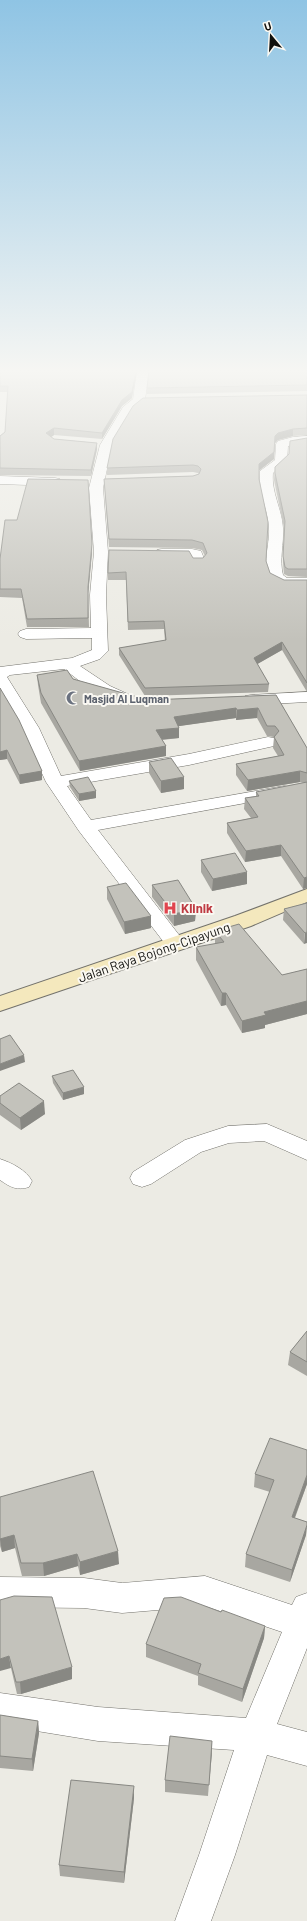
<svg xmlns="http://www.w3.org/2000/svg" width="307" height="1921" font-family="Barlow,sans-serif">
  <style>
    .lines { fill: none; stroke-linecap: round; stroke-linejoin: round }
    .street-casing { stroke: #73726c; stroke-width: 1 }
    .secondary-casing { stroke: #73726c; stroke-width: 2 }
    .street { fill: #fff; fill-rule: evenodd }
    .secondary { fill: #f4e8bd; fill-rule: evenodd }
    .wall { fill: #a8a7a1 }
    .shaded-wall { fill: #888883 }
    .building { fill: #c3c2bb; stroke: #888883 }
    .labels { text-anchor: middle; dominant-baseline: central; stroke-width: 4; stroke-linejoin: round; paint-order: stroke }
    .far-worship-label { font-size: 11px; font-weight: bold; fill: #5b616d; stroke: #faf8f2; text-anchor: start }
    .health-label { font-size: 13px; font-weight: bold; fill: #be3a42; stroke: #faf8f2; text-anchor: start }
    .street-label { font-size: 13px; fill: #10100d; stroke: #faf8f2 }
  </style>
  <rect width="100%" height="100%" fill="#ecebe4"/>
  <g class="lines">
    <g class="street-casing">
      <g id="street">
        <path d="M137 371H149L145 400 132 412 112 445 103 488 108 552 106 595 108 651 100 659 80 666 110 686 130 695 132 699 130 703C110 707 79 680 64 669L10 675 7 677 39 728 61 776 189 754 268 737 274 738 277 742 274 746 189 765 67 786 91 820 284 786 290 787 293 791 290 795 284 796 98 830 186 944 183 949 176 950 169 949 79 831 46 782 21 728 0 693V667L72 658 92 650V638L26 639 20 637 18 634 20 631 26 629 91 628 90 595 94 552 89 488 100 445 123 407 133 399Z"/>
        <path d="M307 436V444L288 446 287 461 273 473C271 492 282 509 283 528 284 544 279 559 283 575L287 578H307V586H284L271 580C261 566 270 544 269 529 268 509 258 491 260 471L275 460 276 444 278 441 293 437Z"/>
        <path d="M0 476 55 478 60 479 62 482 60 485 55 486 0 484Z"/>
        <path d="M162 549H192L201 551 205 561 203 564H193L190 557 157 556 155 553 157 550Z"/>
        <path d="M307 692V702L251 705 245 704 243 700 245 696 251 695Z"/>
        <path d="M267 1124 307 1141V1160L264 1141 229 1143 201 1152 151 1184 142 1187 133 1184 130 1178 133 1172 185 1140 228 1126Z"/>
        <path d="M0 1159C12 1163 26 1170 32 1181L29 1187C17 1191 10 1187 0 1180Z"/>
        <path d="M205 1576 292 1605 296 1597 307 1593V1648L277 1724 307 1732V1766L267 1755 235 1855 211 1921H175L199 1855 234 1750 98 1741 0 1725V1693L98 1707 246 1718 282 1632 205 1606 122 1613 84 1608 0 1607V1577L84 1578 122 1583Z"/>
      </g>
    </g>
    <g class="secondary-casing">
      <path id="secondary" d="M307 889V902L251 926 0 1011V996L235 916Z"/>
    </g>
    <use href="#street" class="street"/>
    <use href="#secondary" class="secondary"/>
  </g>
  <g class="wall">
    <path d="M0 371 132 398 122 406 102 439 54 435 51 437 54 439 97 443V449L91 476 0 475V436L5 432 8 392H0Z"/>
    <path d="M307 371V391L147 394V388Z"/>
    <path d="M307 395V435L293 436 278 440 275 443 274 459 259 471 266 561 270 573 284 580H307V692L282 650 257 664 269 684 268 692 145 696 119 655V648L165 641 164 629 128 630 126 580H108V573L193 558H203L205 556 202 550 192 548 109 547 104 479 193 476 199 474 198 473 193 472 107 475V468Z"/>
    <path d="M307 438V577L288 576 284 574 283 563 284 528 274 480 275 467Z"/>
    <path d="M92 552 88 595 89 627H27L22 598 0 597V559Z"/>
    <path d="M37 675 73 679 148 700 276 695 307 748V888L303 889 281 856 245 862 227 833V823L251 818 244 809 245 798 256 796V792L304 783 300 782 247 791 236 775V764L278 756 273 748 274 737 267 736 257 718 236 720V718L178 726 179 728V738L162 740 166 746V756L80 771 41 703 38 685Z"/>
    <path d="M0 688 42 771V780L20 784 7 759 0 760Z"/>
    <path d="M149 762 184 789 161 793 149 773Z"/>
    <path d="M69 781 96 798 79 801 70 787Z"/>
    <path d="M201 860 247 884 212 891 201 872Z"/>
    <path d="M152 885 196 909 195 921 174 926 152 897Z"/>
    <path d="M107 887 151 916V928L125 934 107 899Z"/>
    <path d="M307 903 304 944 283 920 284 909Z"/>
    <path d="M215 931 282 975 307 969V1014L265 1025V1028L242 1033 226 1005 221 1006 196 960V947L215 944Z"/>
    <path d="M52 1076 84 1094 63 1100 53 1083Z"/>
    <path d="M0 1096 45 1114 21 1130 0 1115Z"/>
    <path d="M307 1331V1376L288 1365 290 1352Z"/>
    <path d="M307 1450V1484L295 1518 307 1522 306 1535 290 1582 245 1567 246 1554 270 1492 254 1487 255 1474Z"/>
    <path d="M0 1497 119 1564 80 1575 78 1566 44 1576H22L15 1548 2 1552 0 1546Z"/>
    <path d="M0 1600 72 1679 21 1694H17L11 1668Z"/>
    <path d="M221 1612 265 1626 264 1638 242 1702 198 1685V1676L146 1657V1644Z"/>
    <path d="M0 1715 38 1721 39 1733 33 1771 0 1768Z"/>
    <path d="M212 1741 208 1796 165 1792V1780Z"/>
    <path d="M134 1798 124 1883 60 1876 59 1865Z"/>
  </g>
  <g class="shaded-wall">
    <path d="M136 371H137L132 398 122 406 102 439V433Z"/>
    <path d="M54 428V435L47 440 46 433Z"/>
    <path d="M293 429V436L278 440 275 443 274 459 258 471 259 464 275 436 278 433Z"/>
    <path d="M97 443V449L91 476V470Z"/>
    <path d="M92 544V552L88 595 89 627 88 587Z"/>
    <path d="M282 642V650L254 666V658Z"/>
    <path d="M236 708V718L173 727 174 717Z"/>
    <path d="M258 708 257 718 236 720 237 710Z"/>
    <path d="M179 728V738L156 740V730Z"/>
    <path d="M166 746V756L80 771 79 761Z"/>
    <path d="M7 750V759L0 760V752Z"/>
    <path d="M42 771V780L20 784 19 775Z"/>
    <path d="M300 771V782L247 791 248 780Z"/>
    <path d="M184 777V789L161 793V781Z"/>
    <path d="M96 791V798L79 801V794Z"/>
    <path d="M281 845V856L245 862 246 851Z"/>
    <path d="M247 872V884L212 891 213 879Z"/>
    <path d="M307 877V888L303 889 304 878Z"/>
    <path d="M196 909 195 921 174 926V914Z"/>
    <path d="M151 916V928L125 934 124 922Z"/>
    <path d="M307 932V943L304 944 305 933Z"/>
    <path d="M222 993H226V1005L221 1006Z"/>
    <path d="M307 1001V1014L265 1025V1028L242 1033V1021L264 1012Z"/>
    <path d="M24 1055 25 1062 0 1071V1064Z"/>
    <path d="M84 1087V1094L63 1100V1093Z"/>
    <path d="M44 1101 45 1114 21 1130 20 1118Z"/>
    <path d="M307 1475V1484L290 1530 292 1517Z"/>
    <path d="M307 1525 306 1535 290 1582 292 1570Z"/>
    <path d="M14 1535 15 1548 2 1552 0 1539Z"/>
    <path d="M118 1551 119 1564 80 1575V1562Z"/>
    <path d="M77 1554 78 1566 44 1576 43 1563Z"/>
    <path d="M265 1626 264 1638 242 1702 243 1689Z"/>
    <path d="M9 1656 11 1668 0 1671V1659Z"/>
    <path d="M72 1667V1679L21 1694 20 1682Z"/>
    <path d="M38 1721 39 1733 33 1771 32 1759Z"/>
    <path d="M212 1741V1753L208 1796 209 1785Z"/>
    <path d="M134 1786V1798L124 1883V1872Z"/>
  </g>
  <g class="building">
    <path d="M0 371H136L132 392 122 400 102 433 54 428 46 433 54 439 97 443 91 470 0 468V436L5 432 8 386H0Z"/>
    <path d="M149 371H307V385L147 388Z"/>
    <path d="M307 395V428L293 429 278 433 275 436 274 452 259 464V479L268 522 266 561 270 573 284 580H307V683L282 642 254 658 269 684 145 688 119 648 166 640 164 621 128 622 126 572 108 573 109 550 189 551 193 558H203L207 553 203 543 192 540 109 539 104 479 193 476 199 474 201 469 198 466 193 465 107 468 113 439 133 406 143 398Z"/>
    <path d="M307 438V569H288L285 567 283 556 285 521 275 473V467L289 454 290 441Z"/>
    <path d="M28 479 88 480 92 544 88 587V618L27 619 21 589H0V559L5 520H17Z"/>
    <path d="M67 670 73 679 148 700 276 695 307 748V773L300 771 248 780 236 764 284 755 274 737 279 731 275 726H267L258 708 237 710 236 708 174 717 179 728 156 730 166 746 79 761 41 693 37 675Z"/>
    <path d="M0 688 19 720 42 771 19 775 7 750 0 752Z"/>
    <path d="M171 758 184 777 161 781 149 762Z"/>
    <path d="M88 777 96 791 79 794 69 781Z"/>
    <path d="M307 782V877L304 878 281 845 246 851 227 823 258 817 245 798 259 796 256 792Z"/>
    <path d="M235 853 247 872 213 879 201 860Z"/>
    <path d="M178 880 196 909 174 914 152 885Z"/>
    <path d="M126 883 151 916 124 922 107 887Z"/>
    <path d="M307 903V932L305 933 284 909Z"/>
    <path d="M239 924 282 975 307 969V1001L264 1012 266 1015 242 1021 226 993H222L196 947 224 942 215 931Z"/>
    <path d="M10 1035 24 1055 0 1064V1039Z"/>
    <path d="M73 1070 84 1087 63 1093 52 1076Z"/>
    <path d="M19 1083 44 1101 20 1118 0 1103V1096Z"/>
    <path d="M307 1331V1362L290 1352Z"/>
    <path d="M270 1438 307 1450V1475L292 1517 307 1522V1525L292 1570 246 1554 274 1480 255 1474Z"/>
    <path d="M93 1471 118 1551 80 1562 77 1554 43 1563H21L14 1535 0 1539V1497Z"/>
    <path d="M14 1596 52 1597 72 1667 20 1682H16L9 1656 0 1659V1600Z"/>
    <path d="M181 1597 221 1612 222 1610 265 1626 243 1689 198 1673 201 1664 146 1644 164 1598Z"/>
    <path d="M0 1715 38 1721 32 1759 0 1756Z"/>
    <path d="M170 1736 212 1741 209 1785 165 1780Z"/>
    <path d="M71 1780 134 1786 124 1872 59 1865Z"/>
  </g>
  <linearGradient id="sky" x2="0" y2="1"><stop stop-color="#8fc4e4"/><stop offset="0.58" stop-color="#f6f6f3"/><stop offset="1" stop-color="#f6f6f3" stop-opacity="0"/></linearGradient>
  <rect width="307" height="640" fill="url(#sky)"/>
  <defs>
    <g id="mosque-bare" transform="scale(1.08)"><path d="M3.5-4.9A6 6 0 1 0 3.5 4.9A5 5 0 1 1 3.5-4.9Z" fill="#6b7280" stroke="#faf8f2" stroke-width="2.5" paint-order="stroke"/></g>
    <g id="hospital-bare" transform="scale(1.08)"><path d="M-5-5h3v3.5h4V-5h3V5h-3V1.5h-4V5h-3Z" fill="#e0444e" stroke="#faf8f2" stroke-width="2.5" paint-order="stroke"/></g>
  </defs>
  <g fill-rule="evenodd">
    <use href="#mosque-bare" x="73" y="698"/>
    <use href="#hospital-bare" x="170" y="908"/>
  </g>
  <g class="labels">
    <g class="far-worship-label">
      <text x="84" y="698">Masjid Al Luqman</text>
    </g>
    <g class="health-label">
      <text x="181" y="908">Klinik</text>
    </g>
    <g class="street-label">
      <text transform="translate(154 952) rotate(-19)">Jalan Raya Bojong-Cipayung</text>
    </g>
  </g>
  <g transform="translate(271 36) rotate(342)" stroke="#faf8f2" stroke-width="3" paint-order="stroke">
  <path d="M0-3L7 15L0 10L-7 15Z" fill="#10100d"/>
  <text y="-6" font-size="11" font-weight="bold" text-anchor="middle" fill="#10100d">U</text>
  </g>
</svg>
